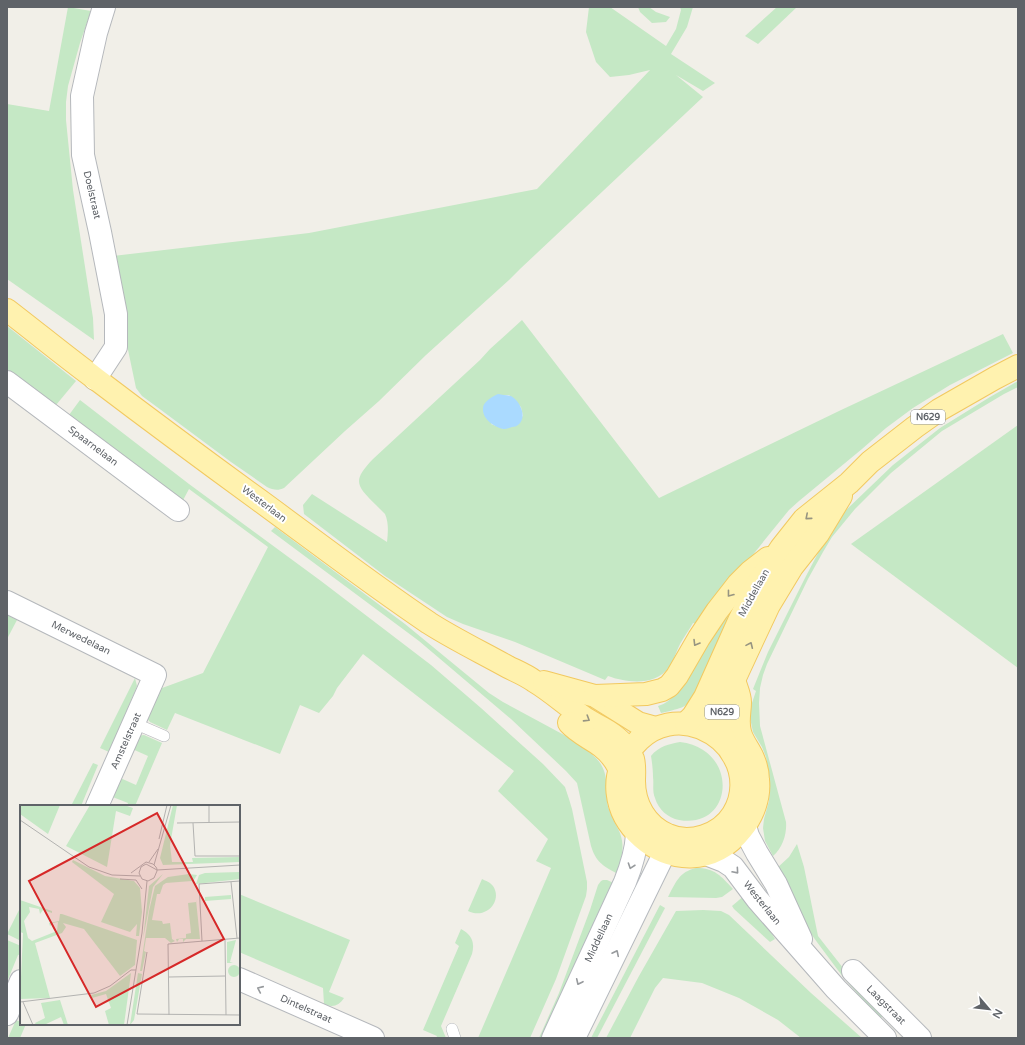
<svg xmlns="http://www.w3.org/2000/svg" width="1025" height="1045" font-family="'Varela Round',sans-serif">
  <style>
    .green { fill: #c5e8c5; fill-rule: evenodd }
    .water { fill: #aadaff }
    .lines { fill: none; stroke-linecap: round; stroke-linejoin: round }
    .service-casing { stroke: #b5b8bc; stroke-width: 12 }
    .minor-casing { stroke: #b5b8bc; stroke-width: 24 }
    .tertiary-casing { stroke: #b5b8bc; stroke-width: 24 }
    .secondary-casing { stroke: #b6babf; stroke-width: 24 }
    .primary-casing { stroke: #f2c960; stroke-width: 24 }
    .service { stroke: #fff; stroke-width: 11 }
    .minor { stroke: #fff; stroke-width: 22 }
    .tertiary { stroke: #fff; stroke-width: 22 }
    .secondary { stroke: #fff; stroke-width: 22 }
    .primary { stroke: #fff2af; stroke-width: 22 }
    .oneway { stroke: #979581 }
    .oneway2 { stroke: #979a9d }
    .labels { text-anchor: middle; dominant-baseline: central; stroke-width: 4; stroke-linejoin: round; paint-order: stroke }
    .shield { fill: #fff; stroke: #8f9295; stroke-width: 1 }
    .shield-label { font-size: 9px; font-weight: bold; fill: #5f6368 }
    .street-label { font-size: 10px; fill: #5f6368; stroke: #fff }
    .inset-road { fill: none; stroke: #b3b3b1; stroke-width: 1 }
    .view { fill: #d62828; fill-opacity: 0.15; stroke: #d62828; stroke-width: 2 }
    .inset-edge { fill: none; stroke: #5f6368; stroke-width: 2 }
  </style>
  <rect width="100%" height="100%" fill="#f1efe8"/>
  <g class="green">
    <path d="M68 7 91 11 80 43 68 86 66 102V120L73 190 93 318 94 340 7 279V104L49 111Z"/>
    <path d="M589 7H610L666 46 676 29 681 10 680 7H693L687 27 671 54 715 83 703 91 676 75 703 97 520 269 509 280 426 355 379 401 345 431 284 488C278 491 273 490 267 487L231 462 157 407 142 396 136 388 127 345 113 256 309 233 537 189 650 70 629 75 610 77 596 62 586 32Z"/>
    <path d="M638 7H649L656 12 670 17 666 22 652 23 640 12Z"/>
    <path d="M777 7H797L758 44 745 36Z"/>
    <path d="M522 320 659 498 839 411 1003 334 1013 353 950 385 913 408 886 428 862 449 799 501 789 510 776 526 697 624 693 623C689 630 684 637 680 644 676 652 674 660 669 667 656 686 627 683 608 676L605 680 515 642 463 624 447 617 385 576 304 514 303 505 312 494 387 542C388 533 389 523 385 514 382 511 379 508 376 505 356 485 352 481 373 459L480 360 490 349ZM504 395H509L521 407 523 416 504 429 491 424Z"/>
    <path d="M7 326 76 381 56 405 7 369Z"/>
    <path d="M1018 381V387L1004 394 942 431 891 473 855 509 832 537 823 552 808 579 767 664 763 675 760 688 759 703 760 726 786 822C787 833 783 848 773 856L765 841 763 828 764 819 769 801 770 781 768 770 766 757 762 747 753 732 750 718V709L756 691 753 689 768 652 805 578 828 534 844 512 893 465 940 428 990 397Z"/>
    <path d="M80 400 189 484 321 581 431 665 481 708 543 764 565 787 569 799 572 809 587 882V889L586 896 556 979 530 1038H478L551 868 536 861 548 839 498 791 514 771 363 654 337 688 333 696 319 713 300 705 280 754 175 713 167 730 150 722 143 714 154 691 203 673 268 547 189 489 181 504 69 415Z"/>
    <path d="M1018 425V668L851 544Z"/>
    <path d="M275 527 405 624 489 693 503 702 590 749 589 752C611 768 605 784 608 807 611 816 616 824 620 833 625 847 622 860 616 873 602 865 596 862 591 846L577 783 566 771 511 719 419 641 271 531Z"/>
    <path d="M724 613 731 616 696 692C688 706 685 707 670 711 667 712 664 712 661 713L658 706C666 704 671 699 676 693Z"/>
    <path d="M7 615 17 620 7 639Z"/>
    <path d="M135 678 137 686 135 691 109 752 100 748Z"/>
    <path d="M144 735 162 743 135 806H127L128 803 110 796 118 777 136 785 148 756 130 748 136 736Z"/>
    <path d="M680 742C740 749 734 830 679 820 668 818 658 809 655 798 652 791 654 784 653 777 653 770 652 762 651 756 659 746 669 744 680 742Z"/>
    <path d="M93 763 98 765 81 806H71Z"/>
    <path d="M797 844 804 867 818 936 847 973 885 1012 881 1018 863 1000 843 977 814 938 806 926 776 869 789 857Z"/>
    <path d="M696 868C715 868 721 876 733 889L722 897 716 898 668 897C676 882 679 872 696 868Z"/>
    <path d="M482 879C486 881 490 882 493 886 503 901 486 920 468 911Z"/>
    <path d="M603 880H607L616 884 546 1038H539L559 993 590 910 598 885 601 881Z"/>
    <path d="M239 894 350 940 329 992 344 998C339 1006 332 1008 324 1004L323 988 239 952Z"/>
    <path d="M745 895 761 916 775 939 770 942 734 909 732 906Z"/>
    <path d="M660 905 665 908 597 1038H591Z"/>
    <path d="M21 906V941L7 934Z"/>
    <path d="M703 910 721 911 729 915 811 993 862 1038H801L778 1020 739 998 702 983 663 978 655 988 630 1038H606L639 976 676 911Z"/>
    <path d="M461 929C472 935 475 942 472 954L441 1026 446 1038H436L437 1036 423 1030 459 946 455 943Z"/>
    <path d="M7 940 21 946V954L18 955 7 982Z"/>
    <path d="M16 1020 21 1022V1024H26L20 1038H8Z"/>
  </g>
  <path class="water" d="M498 394C502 395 507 395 511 396 520 401 528 417 518 425 517 426 514 427 512 427 509 428 506 429 503 429 494 427 482 419 483 408 483 402 493 396 498 394Z"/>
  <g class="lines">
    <g class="service-casing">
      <g id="service">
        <path d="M134 723 164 736"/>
        <path d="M452 1029 455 1038"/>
      </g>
    </g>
    <g class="minor-casing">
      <g id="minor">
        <path d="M95 379 116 347V314L100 232 83 155 82 96 96 33 104 7"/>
        <path d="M7 382 178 510"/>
        <path d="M7 602 155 675 97 806"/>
        <path d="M853 971 920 1038"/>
        <path d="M239 979 373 1038"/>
        <path d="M7 1014 21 981"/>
      </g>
    </g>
    <g class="tertiary-casing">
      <g id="tertiary">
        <path d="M745 826 748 836 757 853 776 884 801 939"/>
        <path d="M706 854 724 861 733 867 757 899 836 989 885 1038"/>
      </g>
    </g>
    <g class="secondary-casing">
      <g id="secondary">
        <path d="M553 1038 625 882C631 867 636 852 637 835"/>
        <path d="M574 1038 665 852"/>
      </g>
    </g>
    <g class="primary-casing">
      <g id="primary">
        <path d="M7 310C37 333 66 357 96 379 150 420 204 460 259 500 315 541 371 584 429 623 454 639 481 652 508 667 516 671 526 675 534 681 551 691 566 705 582 716 589 721 595 724 602 728 615 735 627 745 633 759 635 767 634 773 634 781 634 804 646 826 668 835 690 845 720 835 733 814 744 797 744 774 734 757 727 743 715 734 701 728 679 719 655 724 639 740 570 806 682 905 742 829 753 816 760 797 758 780 758 773 756 765 753 758 749 749 742 741 740 732 737 721 740 712 740 702 740 695 736 687 734 680"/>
        <path d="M544 682 595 696 638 723 656 728"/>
        <path d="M595 696 646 694 662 690 669 686 677 676 699 638 717 611 738 584 750 572 768 558"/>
        <path d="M569 723C578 733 590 738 601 746 609 752 615 760 619 768"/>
        <path d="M686 723 693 716 705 697 739 621 758 583 781 548 804 519 849 483 870 462 915 427 939 410 995 378 1018 366"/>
        <path d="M726 744 720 729V721L721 713 734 680 753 639 769 605 792 567 818 534 841 496"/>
      </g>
    </g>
    <use href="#service" class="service"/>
    <use href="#minor" class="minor"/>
    <use href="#tertiary" class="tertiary"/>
    <use href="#secondary" class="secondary"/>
    <use href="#primary" class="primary"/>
  </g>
  <defs><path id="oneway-chevron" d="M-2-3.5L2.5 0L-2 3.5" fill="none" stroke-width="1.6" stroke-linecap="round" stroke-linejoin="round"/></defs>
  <g class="oneway">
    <use href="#oneway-chevron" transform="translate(808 517) rotate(139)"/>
    <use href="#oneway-chevron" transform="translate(730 594) rotate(128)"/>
    <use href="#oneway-chevron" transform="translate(696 643) rotate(121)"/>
    <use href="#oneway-chevron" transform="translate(750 645) rotate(-66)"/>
    <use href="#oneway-chevron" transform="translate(587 719) rotate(32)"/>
  </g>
  <g class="oneway2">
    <use href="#oneway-chevron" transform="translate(631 866) rotate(109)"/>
    <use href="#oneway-chevron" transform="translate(736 871) rotate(49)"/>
    <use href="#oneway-chevron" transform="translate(616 953) rotate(-64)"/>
    <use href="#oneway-chevron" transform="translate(579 982) rotate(115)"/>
    <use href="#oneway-chevron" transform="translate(260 989) rotate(-156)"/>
  </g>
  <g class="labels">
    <g class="shield">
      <rect x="911" y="410" width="34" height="14" rx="3"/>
      <rect x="705" y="705" width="34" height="14" rx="3"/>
    </g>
    <g class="shield-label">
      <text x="928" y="417">N629</text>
      <text x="722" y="712">N629</text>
    </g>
    <g class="street-label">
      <text transform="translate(92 195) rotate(77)">Doelstraat</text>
      <text transform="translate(93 446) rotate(37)">Spaarnelaan</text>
      <text transform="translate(264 504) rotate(37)">Westerlaan</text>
      <text transform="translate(754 593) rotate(-61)">Middellaan</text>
      <text transform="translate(81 638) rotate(26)">Merwedelaan</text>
      <text transform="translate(126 741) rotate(-66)">Amstelstraat</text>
      <text transform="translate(762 903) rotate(51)">Westerlaan</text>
      <text transform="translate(599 938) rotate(-65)">Middellaan</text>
      <text transform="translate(886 1005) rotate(45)">Laagstraat</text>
      <text transform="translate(306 1009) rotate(24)">Dintelstraat</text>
    </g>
  </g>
  <g transform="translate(20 805)">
    <rect width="220" height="220" fill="#f1efe8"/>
    <path d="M0 0H40L28 29 0 9ZM70 0H104L113 3 110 11 96 6 87 62 46 41ZM153 0H157L150 40 152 57H173L172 53 220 52V57L143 60 140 53ZM53 55 85 71 114 76 120 83 122 107 119 131H116L117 119 110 127 81 117 94 89 52 57ZM220 67V74L176 79 179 70 185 68ZM143 69 133 82 123 134 129 81ZM169 69 177 70 172 78V76L146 78 143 80 140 89H137L132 115 142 116 143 119 150 118 152 134 155 136 151 138 145 133H126L124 146 126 147 122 166H120L129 106 135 81 148 72ZM211 90V94L185 96V92ZM0 95 32 106V108L23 105 20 109 19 104 9 102 10 107 4 116 8 133 12 136 37 126 38 117 33 118 30 121 29 118 39 116 40 109H42L117 135 115 160 100 171 64 124 43 118 46 122 42 128 15 138 30 193 0 194 3 128 0 127ZM176 95 180 134H166L163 137V134H159L157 137 156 134 166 133V129L171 128 168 98 176 97ZM216 135 210 157 213 158H207V137ZM208 166a6 6 0 1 1 12 0a6 6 0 1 1-12 0ZM111 168 104 220H89L85 206 91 203 86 189 72 193 71 190 86 186ZM118 168 122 169 114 215 110 220ZM40 195 48 220H44L41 212 24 220H16L15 218 25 213 21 198Z" fill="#c5e8c5"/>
    <path class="inset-road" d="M189 0V17M0 15 69 62 92 70 120 71M157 18 220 17M173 18 175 51H220M139 34 147 0M129 57 138 44M134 60 151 0M111 68 126 57 133 59 136 62 137 64V66L134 73 128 76 122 74 119 68 121 62 126 59 137 65 220 60M100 74 116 75 122 84M211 77 217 133M205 134 206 210M182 136 179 79 220 76M127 147 117 209 220 210M149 172 205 171M0 197 74 188 90 181 111 165H116M3 197 13 220M149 210 148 139 220 133M107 220 122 128 127 76"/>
    <path class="view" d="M137 8 204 134 76 202 9 76Z"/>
    <rect width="220" height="220" class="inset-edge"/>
  </g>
  <rect width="1025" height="1045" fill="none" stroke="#5f6368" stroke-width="16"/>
  <g transform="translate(989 1009) rotate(118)" stroke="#ffffff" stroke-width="3" paint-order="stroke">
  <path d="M0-3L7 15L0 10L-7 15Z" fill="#5f6368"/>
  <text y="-6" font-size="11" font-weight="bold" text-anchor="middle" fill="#5f6368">N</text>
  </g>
</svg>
